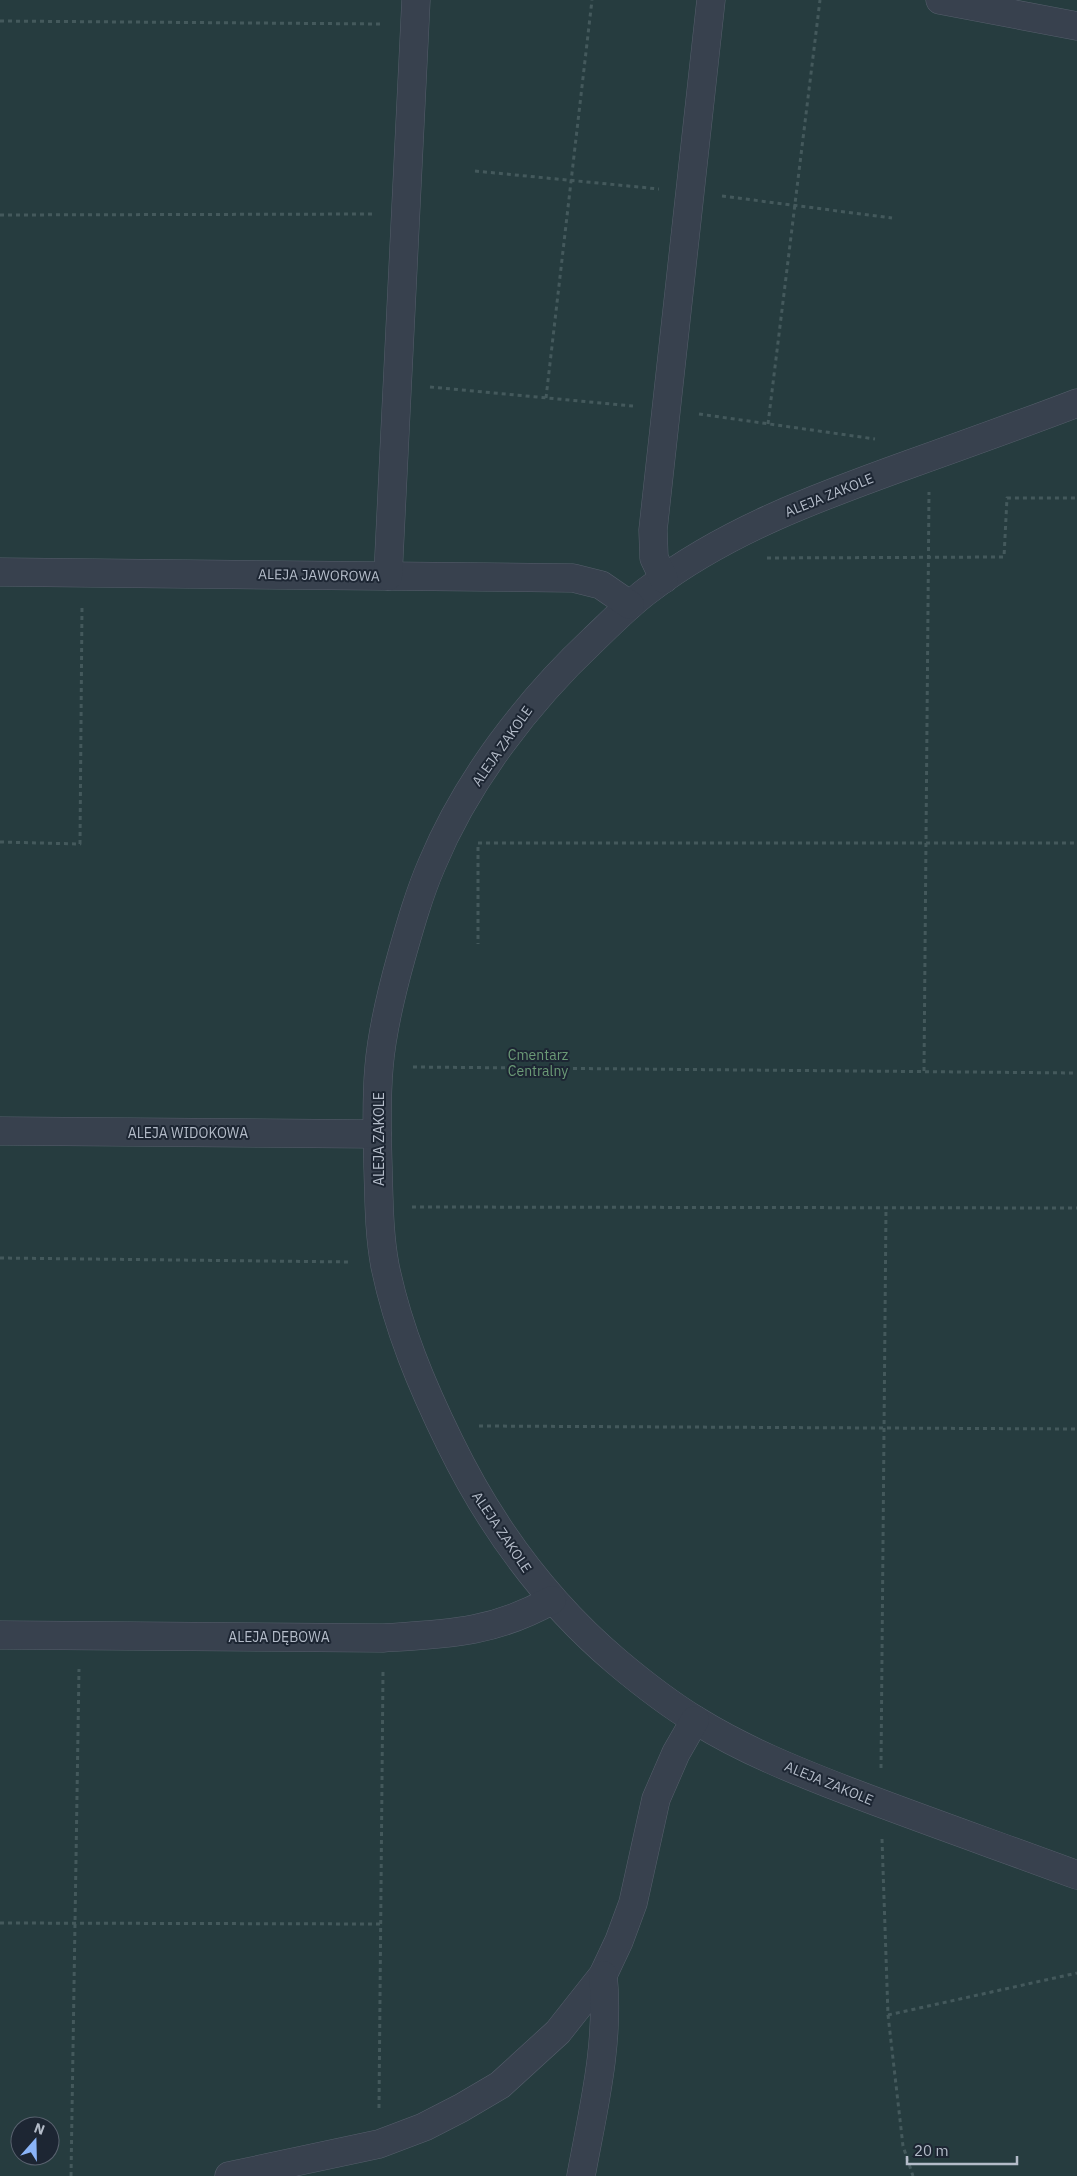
<svg xmlns="http://www.w3.org/2000/svg" width="1077" height="2176" font-family="'IBM Plex Sans',sans-serif">
  <style>
    .green { fill: #263c3f; fill-rule: evenodd }
    .lines { fill: none; stroke-linecap: round; stroke-linejoin: round }
    .street-casing { stroke: #565f6c; stroke-width: 29 }
    .path { stroke: #44595c; stroke-width: 3; stroke-dasharray: 4 4; stroke-linecap: butt }
    .street { stroke: #38414e; stroke-width: 28 }
    .labels { text-anchor: middle; dominant-baseline: central; stroke-width: 4; stroke-linejoin: round; paint-order: stroke }
    .street-label { font-size: 14px; fill: #b4bcc9; stroke: #1d2633 }
    .park-label { font-size: 14px; fill: #6b9a76; stroke: #1d2633 }
  </style>
  <rect width="100%" height="100%" fill="#242f3e"/>
  <path class="green" d="M0 0H1077V2176H0ZM20 2126H50V2156H20Z"/>
  <g class="lines">
    <g class="street-casing">
      <g id="street">
        <path d="M940 0 1077 26"/>
        <path d="M1077 403C1022 424 966 444 910 464 821 496 727 530 651 588 630 603 612 622 593 640 528 701 467 780 432 864 419 894 410 926 401 958 391 994 382 1030 379 1067 376 1100 377 1134 378 1167 379 1200 379 1234 385 1266 398 1329 422 1386 450 1443 491 1527 545 1601 617 1662 642 1683 669 1704 697 1721 744 1750 796 1771 848 1791 924 1820 1001 1847 1077 1875"/>
        <path d="M0 572 573 578 601 585 630 605"/>
        <path d="M388 576 416 0"/>
        <path d="M664 579 654 558 653 530 711 0"/>
        <path d="M0 1131 377 1134"/>
        <path d="M0 1635 383 1638C448 1634 493 1633 552 1600"/>
        <path d="M229 2176 379 2144 424 2127 461 2108 500 2085 558 2032 603 1975 619 1941 633 1903 656 1799 676 1753 695 1720"/>
        <path d="M581 2176C593 2110 610 2042 603 1975"/>
      </g>
    </g>
    <g class="path">
      <path d="M0 21 382 24"/>
      <path d="M475 171 659 189"/>
      <path d="M722 196 892 218"/>
      <path d="M0 215 372 214"/>
      <path d="M430 387 633 406"/>
      <path d="M546 398 592 0"/>
      <path d="M699 414 875 439"/>
      <path d="M768 424 820 0"/>
      <path d="M767 558 1004 557 1007 498H1077"/>
      <path d="M0 842 80 844 82 606"/>
      <path d="M478 843H1077"/>
      <path d="M478 847V944"/>
      <path d="M413 1067 1077 1073"/>
      <path d="M924 1071 929 492"/>
      <path d="M412 1207 1077 1208"/>
      <path d="M0 1258 351 1262"/>
      <path d="M479 1426 1077 1429"/>
      <path d="M881 1768 886 1208"/>
      <path d="M882 1839 888 2015 903 2146 913 2176"/>
      <path d="M0 1923 381 1924"/>
      <path d="M888 2015 1077 1973"/>
      <path d="M379 2108 383 1672"/>
      <path d="M71 2176 79 1669"/>
    </g>
    <use href="#street" class="street"/>
  </g>
  <g class="labels">
    <g class="street-label">
      <text transform="translate(829 495) rotate(-22)">ALEJA ZAKOLE</text>
      <text transform="translate(319 575) rotate(1)">ALEJA JAWOROWA</text>
      <text transform="translate(502 746) rotate(-55)">ALEJA ZAKOLE</text>
      <text x="188" y="1133">ALEJA WIDOKOWA</text>
      <text transform="translate(379 1139) rotate(-90)">ALEJA ZAKOLE</text>
      <text transform="translate(502 1532) rotate(56)">ALEJA ZAKOLE</text>
      <text x="279" y="1637">ALEJA DĘBOWA</text>
      <text transform="translate(829 1783) rotate(22)">ALEJA ZAKOLE</text>
    </g>
    <g class="park-label">
      <text x="538" y="1055">Cmentarz<tspan x="538" dy="16">Centralny</tspan></text>
    </g>
  </g>
  <g transform="translate(35 2141) rotate(20)"><circle r="24" fill="#1d2633" stroke="#59626f"/>
  <path d="M0-4L9 19L0 12L-9 19Z" fill="#8ab4f8"/>
  <text y="-8" font-size="14" font-weight="bold" text-anchor="middle" fill="#b4bcc9">N</text>
  </g>
  <path d="M907 2156v8h110v-8" fill="none" stroke="#b4bcc9" stroke-width="2.5"/>
  <text x="914" y="2156" font-size="15" fill="#b4bcc9" stroke="#1d2633" stroke-width="4" paint-order="stroke">20 m</text>
</svg>
